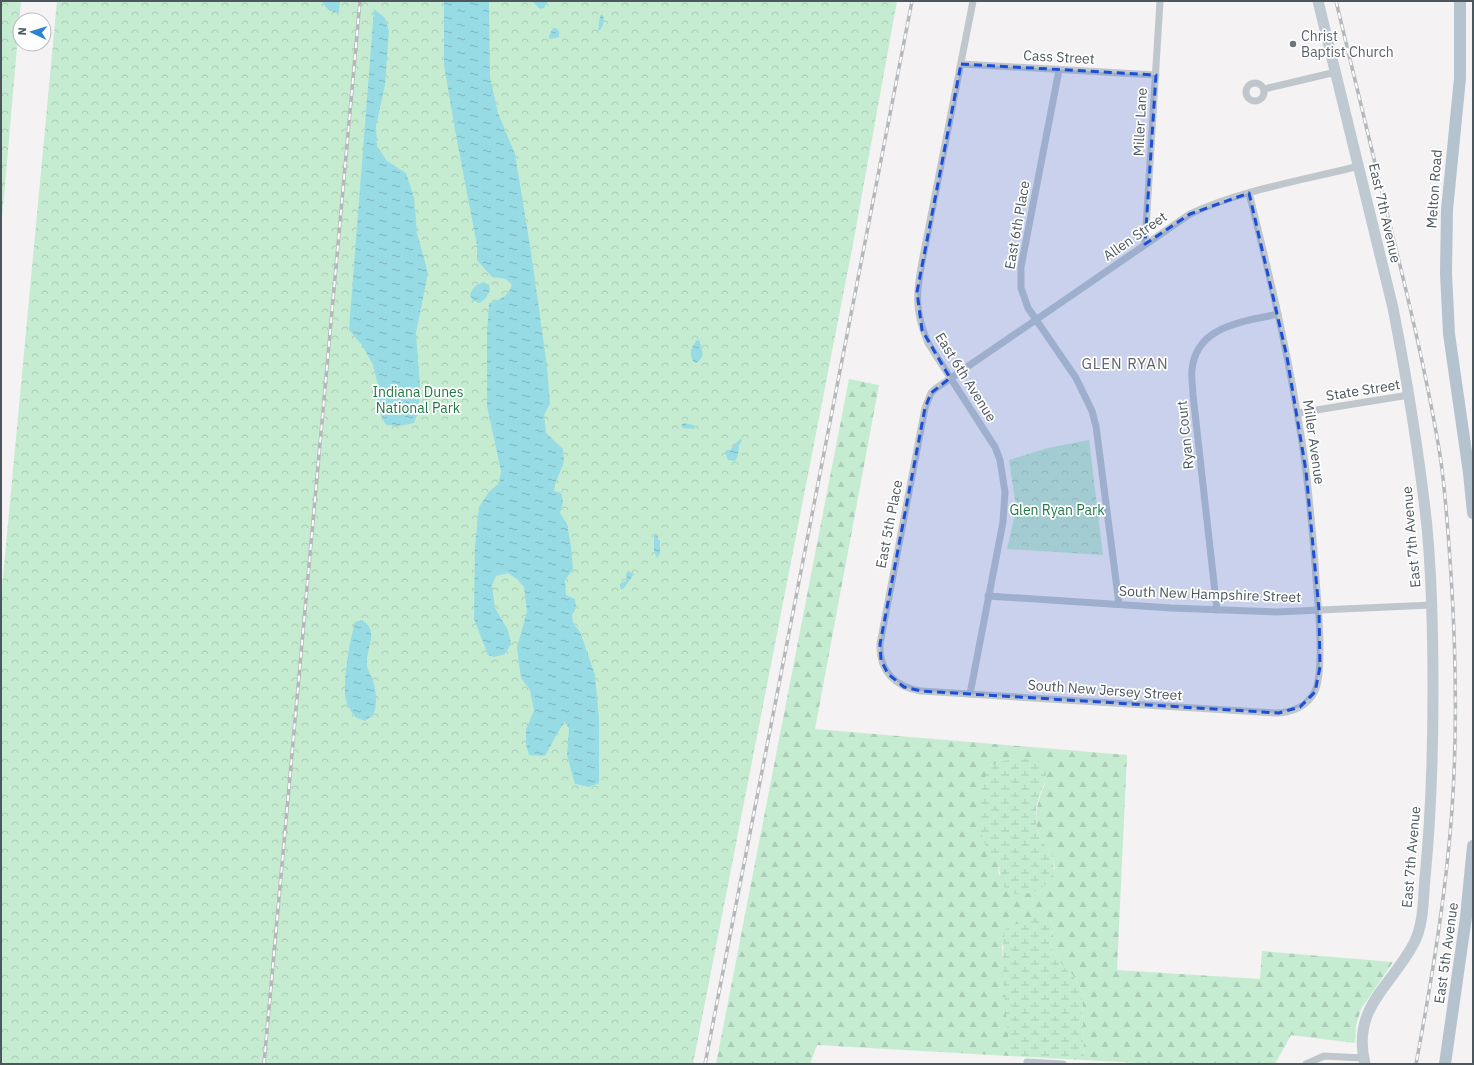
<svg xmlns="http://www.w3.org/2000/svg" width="1474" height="1065" font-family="'IBM Plex Sans',sans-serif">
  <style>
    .forest { fill: url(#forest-firs); fill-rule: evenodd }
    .wetland { fill: url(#wetland-marsh) }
    .park { fill: url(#park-crowns) }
    .water { fill: url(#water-ripples) }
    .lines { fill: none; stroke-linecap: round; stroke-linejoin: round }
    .street { stroke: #bfc7cc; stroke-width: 7 }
    .secondary { stroke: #bfc9d1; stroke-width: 11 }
    .primary { stroke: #b4c3cd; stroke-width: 12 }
    .rail-casing { stroke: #b4b7bb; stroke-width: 3.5 }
    .rail { stroke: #fff; stroke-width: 2; stroke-dasharray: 6; stroke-linecap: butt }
    .marked { fill: #1d4ed8; fill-opacity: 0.2; stroke: #1d4ed8; stroke-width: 3; stroke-dasharray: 8 5; stroke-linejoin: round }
    .worship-dot { fill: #6b7280; stroke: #fff; stroke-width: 1.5 }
    .labels { text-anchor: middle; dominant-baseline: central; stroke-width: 3.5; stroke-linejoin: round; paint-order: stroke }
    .worship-label { font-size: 14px; fill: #5b616d; stroke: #fff; text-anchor: start }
    .street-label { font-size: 14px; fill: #4b565d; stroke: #fff }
    .park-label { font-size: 14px; fill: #217946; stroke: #fff }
    .neighbourhood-label { font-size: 15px; letter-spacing: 1px; fill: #5f6266; stroke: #fff }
  </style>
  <defs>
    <pattern id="forest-firs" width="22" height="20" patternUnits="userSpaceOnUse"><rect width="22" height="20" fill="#c5ecd1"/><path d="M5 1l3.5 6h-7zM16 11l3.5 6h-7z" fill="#abccb6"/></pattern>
    <pattern id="wetland-marsh" width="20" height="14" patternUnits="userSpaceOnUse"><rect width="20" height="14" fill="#c5ecd1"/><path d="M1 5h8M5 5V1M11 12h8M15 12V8" fill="none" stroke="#abccb6"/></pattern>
    <pattern id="park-crowns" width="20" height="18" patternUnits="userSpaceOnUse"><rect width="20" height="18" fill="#c5ecd1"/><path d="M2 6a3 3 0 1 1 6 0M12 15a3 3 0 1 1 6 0" fill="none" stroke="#abccb6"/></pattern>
    <pattern id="water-ripples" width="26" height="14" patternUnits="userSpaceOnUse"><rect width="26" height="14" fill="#97dbe5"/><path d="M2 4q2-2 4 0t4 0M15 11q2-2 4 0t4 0" fill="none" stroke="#7db4bd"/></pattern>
  </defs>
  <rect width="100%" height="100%" fill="#f4f2f2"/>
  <path class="forest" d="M849 379 879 385 815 729 1127 755 1117 970 1260 979 1262 951 1393 962 1361 1009 1356 1026 1355 1043 1291 1035 1275 1064H1157L1084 1060 1082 992 1072 974 1064 967 1052 951 1051 937 1054 926 1049 919 1002 946 1010 1056 817 1045 810 1064H716ZM1015 759H1031L1045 784C1036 803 1032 824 1043 844 1045 847 1049 850 1051 853 1053 858 1054 864 1055 869L999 875 989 767 1001 761Z"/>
  <g class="wetland">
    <path d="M1015 759C1024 759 1038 757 1043 766 1051 779 1040 789 1038 801 1036 806 1036 813 1036 819 1037 824 1037 832 1040 837 1042 843 1046 846 1050 852 1052 854 1052 857 1053 860 1056 873 1050 883 1038 890 1031 893 1019 896 1012 893 1000 888 1001 874 998 864 996 860 992 855 989 851 973 827 978 793 989 767L1001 761Z"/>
    <path d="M1036 918 1049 919 1054 926 1051 937 1052 951 1064 967 1072 974 1082 992 1084 1060 1010 1056C1007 1016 999 969 1005 930L1013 925Z"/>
  </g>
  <g class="park">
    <path d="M1 1H21L2 219H1Z"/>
    <path d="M57 1H897L853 244 693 1064H1V598Z"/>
    <path d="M1089 440 1103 555 1007 549 1014 518 1015 500 1009 460 1048 448Z"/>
  </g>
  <g class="water">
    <path d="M322 1H340L339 13C331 12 325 9 322 1Z"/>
    <path d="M444 1H489L490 77 498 113 515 154 531 252 547 367 550 404 544 415 546 433 563 449 564 462 555 484 554 491 561 493 563 502 560 513 567 524 571 546 573 569 565 580 566 595 575 599 576 608 572 615 573 623 580 632 595 675 599 719V783L589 787 575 784 567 755 569 729 565 721 557 734 545 756 529 755 526 744V730L534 710 530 690 521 678 517 648 527 611 524 587 517 579 508 573 496 576 492 585 495 608 508 630 511 644 505 654 494 657 488 655 474 619 475 547 479 507 489 492 499 483 501 471 487 406V335L489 303C500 299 508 297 512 285L506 279 492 277 477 260V245L455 130 444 65Z"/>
    <path d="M532 1H548L544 8 540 9Z"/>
    <path d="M374 9 385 18 389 31 385 85 376 126 377 146 387 161 406 173 414 198 417 233 428 273 416 333 420 386 419 410 414 423 400 426 386 425 377 407 378 385 373 365 362 345 349 330Z"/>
    <path d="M602 14C606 20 603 28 598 31L600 16Z"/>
    <path d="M553 28H556L559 31V37L551 39 549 38V36Z"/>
    <path d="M483 282 489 285 490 290 486 298 480 303 473 300 470 296C471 288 476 285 483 282Z"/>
    <path d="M697 340 700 341C701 352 707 355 696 363L693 361C689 353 691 347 697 340Z"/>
    <path d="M684 423 693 425 695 429 683 428 681 425Z"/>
    <path d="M740 439 742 440 739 445 738 456 735 461 728 460 725 452 727 450H730Z"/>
    <path d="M656 535 658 537V540H660V553L657 558 654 551V536Z"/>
    <path d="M628 571 634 574 624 588 621 590 620 584 627 580 626 574Z"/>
    <path d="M362 620C380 632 366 646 367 664 367 669 370 674 372 678 376 687 378 707 373 715 371 717 367 719 365 721L355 717C352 713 349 708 347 703 341 687 350 640 355 622Z"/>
  </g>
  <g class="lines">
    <g class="street">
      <path d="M961 64 1156 75"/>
      <path d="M1059 70 1021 267V288L1028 308 1076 378 1092 411 1096 426 1119 604"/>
      <circle cx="1255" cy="92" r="9"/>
      <path d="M1264 89 1336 72"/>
      <path d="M1249 193C1267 265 1285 338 1297 412 1308 471 1313 532 1317 592 1319 615 1324 672 1315 691 1308 706 1292 713 1275 713L921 691C895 687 879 671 880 644L925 408 931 393 935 389 1190 214C1241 190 1304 180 1359 166"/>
      <path d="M1145 244 1160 1"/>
      <path d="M1298 413 1409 395"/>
      <path d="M988 596 1171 608 1276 612 1432 605"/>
      <path d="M1217 610 1193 395C1193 387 1191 378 1192 370 1196 325 1244 322 1278 314"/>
      <path d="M970 694 1003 522 1005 492 1000 460 995 447 928 343C914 310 916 292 923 257L973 1"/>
      <path d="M1027 1062 1063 1064"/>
      <path d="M1306 1064 1324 1056 1363 1058"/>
    </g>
    <path class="secondary" d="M1318 1 1393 308C1407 380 1419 453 1427 527 1432 581 1433 636 1433 691 1433 753 1431 816 1425 878 1423 899 1424 924 1414 943 1392 986 1351 1007 1365 1064"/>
    <g class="primary">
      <path d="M1460 1V78L1447 210 1446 273 1449 334 1469 473 1473 513"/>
      <path d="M1445 1064 1466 917 1473 846"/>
    </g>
    <g class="rail-casing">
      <g id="rail">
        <path d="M1336 1C1353 73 1371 145 1388 217 1408 296 1427 375 1440 455 1446 494 1448 534 1451 574 1457 668 1458 762 1448 855 1441 925 1429 995 1416 1064"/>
        <path d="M264 1064 360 1"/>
        <path d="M705 1064 912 1"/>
      </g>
    </g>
    <use href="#rail" class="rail"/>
  </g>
  <path class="marked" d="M961 64 1156 75 1145 244 1190 214 1249 193 1287 357 1306 471 1319 610 1320 667 1315 692 1300 707 1279 713 921 691 904 687 888 674 881 660 880 644 925 408 931 393 950 378 922 330 917 292Z"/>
  <circle class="worship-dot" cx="1293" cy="44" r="4"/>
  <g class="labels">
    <g class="worship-label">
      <text x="1301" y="36">Christ<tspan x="1301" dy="16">Baptist Church</tspan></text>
    </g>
    <g class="street-label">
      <text transform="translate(1059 57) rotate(3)">Cass Street</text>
      <text transform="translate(1140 122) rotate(-87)">Miller Lane</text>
      <text transform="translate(1434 189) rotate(-86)">Melton Road</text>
      <text transform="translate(1385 213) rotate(77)">East 7th Avenue</text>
      <text transform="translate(1017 225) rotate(-80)">East 6th Place</text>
      <text transform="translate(1135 236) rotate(-35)">Allen Street</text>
      <text transform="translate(966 377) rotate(58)">East 6th Avenue</text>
      <text transform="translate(1363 390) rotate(-9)">State Street</text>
      <text transform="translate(1185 435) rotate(-96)">Ryan Court</text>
      <text transform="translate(1314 442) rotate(82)">Miller Avenue</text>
      <text transform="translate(889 524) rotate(-79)">East 5th Place</text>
      <text transform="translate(1411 537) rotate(-95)">East 7th Avenue</text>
      <text transform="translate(1210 594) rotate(2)">South New Hampshire Street</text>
      <text transform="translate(1105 690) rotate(4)">South New Jersey Street</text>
      <text transform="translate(1411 857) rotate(-85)">East 7th Avenue</text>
      <text transform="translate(1446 953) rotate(-82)">East 5th Avenue</text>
    </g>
    <g class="park-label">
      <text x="418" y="392">Indiana Dunes<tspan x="418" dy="16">National Park</tspan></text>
      <text x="1057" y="510">Glen Ryan Park</text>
    </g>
    <g class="neighbourhood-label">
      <text x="1125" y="363">GLEN RYAN</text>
    </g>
  </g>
  <rect width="1474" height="1065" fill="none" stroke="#4b565d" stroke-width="4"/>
  <g transform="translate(32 32) rotate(274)"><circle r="19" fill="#ffffff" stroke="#b7bbbe"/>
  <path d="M0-3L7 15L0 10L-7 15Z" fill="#2b83d4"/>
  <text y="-6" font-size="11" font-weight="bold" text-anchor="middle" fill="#4b565d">N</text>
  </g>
</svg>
